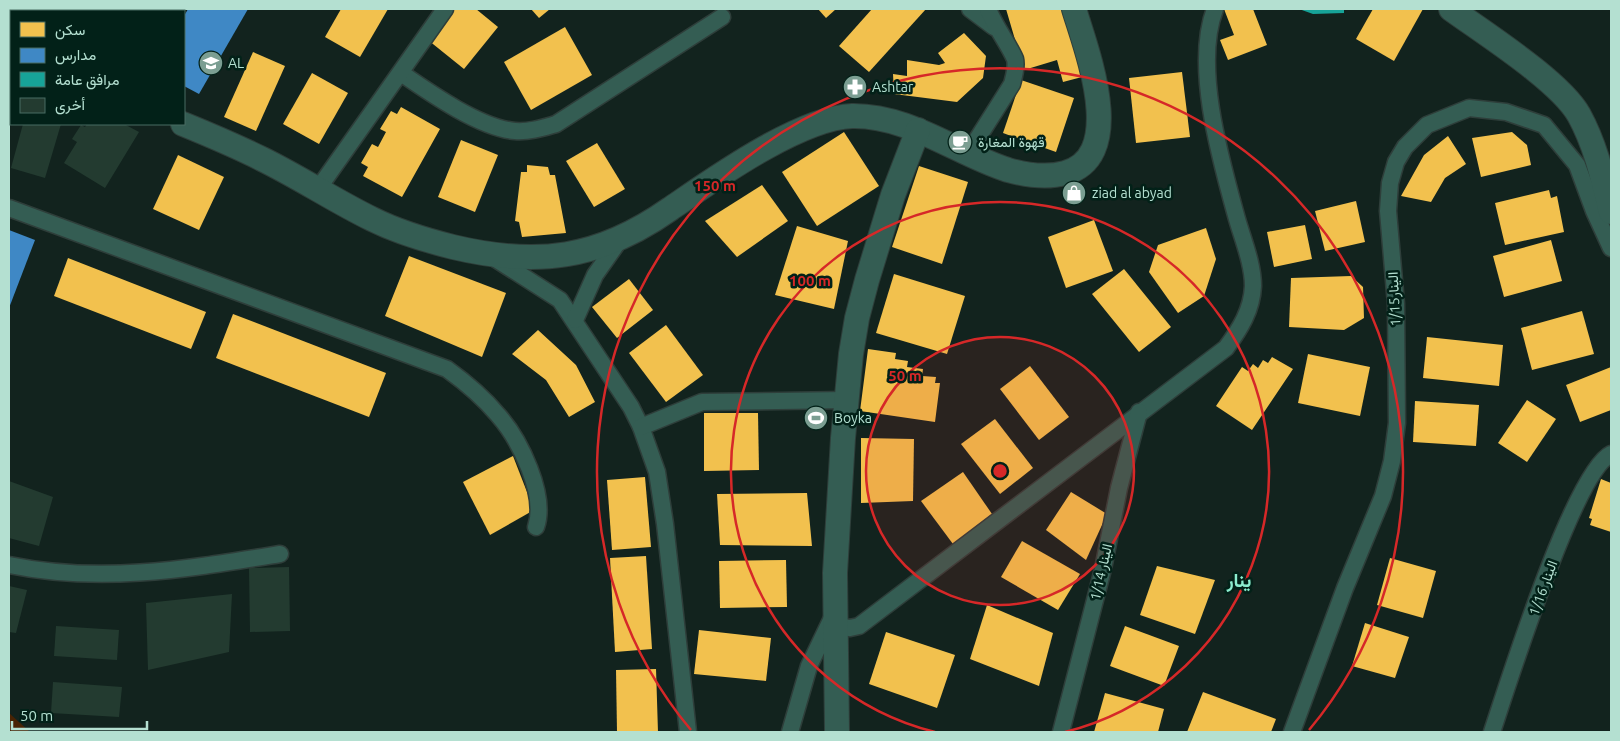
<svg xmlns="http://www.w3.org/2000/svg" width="1620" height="741" font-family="Ubuntu,Vazirmatn,sans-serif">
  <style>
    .green { fill: #482304 }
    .homes { fill: #f2c14e }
    .schools { fill: #3f88c5 }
    .public { fill: #17a398 }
    .building { fill: #233b30 }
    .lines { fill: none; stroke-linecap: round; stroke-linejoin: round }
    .street-casing { stroke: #2e3e3a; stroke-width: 19 }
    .secondary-casing { stroke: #2e3e3a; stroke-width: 26 }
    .street { stroke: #345d53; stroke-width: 16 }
    .secondary { stroke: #345d53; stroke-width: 24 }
    .ring { fill: none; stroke: #d62828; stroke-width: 2.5 }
    .labels { text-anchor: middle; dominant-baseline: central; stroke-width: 5; stroke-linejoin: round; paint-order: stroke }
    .poi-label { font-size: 14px; fill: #b4e0d1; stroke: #022118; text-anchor: start }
    .street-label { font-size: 14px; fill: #b4e0d1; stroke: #022118 }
    .district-label { font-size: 19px; font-weight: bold; fill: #8cedcf; stroke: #022118 }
    .centre { fill: #d62828; stroke: #022118; stroke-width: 2.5 }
    .ring-label { font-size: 15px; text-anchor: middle; font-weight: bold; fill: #d62828; stroke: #022118; stroke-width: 5; stroke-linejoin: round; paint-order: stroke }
  </style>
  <rect width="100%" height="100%" fill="#12231e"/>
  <path class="green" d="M9 713 30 732H9Z"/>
  <g class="homes">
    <path d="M341 9H388L360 57 325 37Z"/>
    <path d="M453 9H476L498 27 464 69 428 40Z"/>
    <path d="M531 9H550L539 18Z"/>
    <path d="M818 9H836L826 18Z"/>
    <path d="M872 9H926L869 72 839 46Z"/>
    <path d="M1006 9H1063L1082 77 1063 82 1057 60 1024 70Z"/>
    <path d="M1224 9H1253L1267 45 1228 60 1220 40 1234 35Z"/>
    <path d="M1373 9H1423L1394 61 1356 39Z"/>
    <path d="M565 27 592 75 531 110 504 62Z"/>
    <path d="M964 33 986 56 983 78 957 102 894 94 893 74 907 76V60L939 65 945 63 938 53Z"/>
    <path d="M253 52 285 66 256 131 224 117Z"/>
    <path d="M1182 72 1190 137 1136 143 1129 78Z"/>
    <path d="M312 73 348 93 319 144 283 124Z"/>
    <path d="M1021 80 1074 98 1056 152 1003 133Z"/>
    <path d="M401 107 440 129 402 197 363 176 368 167 361 163 372 144 378 147 386 132 380 129 391 111 397 114Z"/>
    <path d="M844 132 879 186 817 226 782 172Z"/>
    <path d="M1512 132 1527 145 1531 165 1481 177 1472 138Z"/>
    <path d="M1448 136 1466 164 1445 178 1431 202 1401 196 1424 155Z"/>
    <path d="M461 140 498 155 475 212 438 197Z"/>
    <path d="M597 143 625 189 594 207 566 161Z"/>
    <path d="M178 155 224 177 199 230 153 209Z"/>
    <path d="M527 165 548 167 550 175H555L566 233 522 237 519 222 515 221 521 172H527Z"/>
    <path d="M919 166 968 182 942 264 892 247Z"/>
    <path d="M762 185 788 221 737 257 705 221Z"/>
    <path d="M1549 190 1551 198 1557 196 1564 232 1505 245 1495 203Z"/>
    <path d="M1356 201 1365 242 1325 251 1315 211Z"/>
    <path d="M1094 220 1113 271 1066 288 1048 237Z"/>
    <path d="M1305 225 1312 259 1274 267 1267 232Z"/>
    <path d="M797 226 848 241 834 309 775 295Z"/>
    <path d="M1206 228 1216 259 1204 296 1178 313 1149 272 1158 245Z"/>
    <path d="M1551 240 1562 281 1504 297 1493 256Z"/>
    <path d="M409 256 506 293 482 357 385 316Z"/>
    <path d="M68 258 206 312 191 349 54 296Z"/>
    <path d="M1124 269 1171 327 1139 352 1092 294Z"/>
    <path d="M894 274 965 296 947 354 876 333Z"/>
    <path d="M1351 276 1363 287 1364 318 1344 330 1289 327 1291 278Z"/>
    <path d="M629 279 653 310 617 338 592 307Z"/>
    <path d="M1582 311 1594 354 1532 370 1521 328Z"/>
    <path d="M233 314 386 373 369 417 216 358Z"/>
    <path d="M666 325 703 375 666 402 629 353Z"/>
    <path d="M538 330 576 365 595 402 569 417 546 380 512 354Z"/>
    <path d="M1427 337 1503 345 1499 386 1423 378Z"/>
    <path d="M868 349 896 353 895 359 908 361 907 367 923 369 922 376 936 377 935 383H940L935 422 860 411Z"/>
    <path d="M1308 354 1370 367 1360 416 1298 403Z"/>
    <path d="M1272 357 1293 369 1252 430 1216 406 1242 367 1248 371 1253 364 1258 368 1263 360 1268 363Z"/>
    <path d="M1030 366 1069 417 1039 440 1000 389Z"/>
    <path d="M1611 367V410L1580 422 1566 385Z"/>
    <path d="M1527 400 1556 419 1527 462 1498 443Z"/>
    <path d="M1415 401 1479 405 1476 446 1413 442Z"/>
    <path d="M704 413H758L759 470 704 471Z"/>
    <path d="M995 419 1033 468 1000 494 961 444Z"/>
    <path d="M861 438 914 439 913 501 861 503Z"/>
    <path d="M513 456 534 510 490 535 463 482Z"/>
    <path d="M963 472 992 514 953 544 921 501Z"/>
    <path d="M645 477 651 547 612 550 607 480Z"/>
    <path d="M1601 479 1611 483V532L1590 525 1592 519 1589 518Z"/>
    <path d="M1071 492 1107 514 1086 560 1046 530Z"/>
    <path d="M807 493 812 546 720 545 717 494Z"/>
    <path d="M1022 541 1080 574 1058 610 1001 577Z"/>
    <path d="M646 556 652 649 615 652 610 558Z"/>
    <path d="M1390 558 1436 571 1423 618 1377 605Z"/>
    <path d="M786 560 787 607 720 608 719 561Z"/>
    <path d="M1157 566 1215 580 1195 634 1140 615Z"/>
    <path d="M987 605 1053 633 1039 686 970 659Z"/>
    <path d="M1365 623 1409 637 1395 678 1352 666Z"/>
    <path d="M1125 626 1179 646 1164 686 1110 666Z"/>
    <path d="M699 630 771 638 766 681 694 674Z"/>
    <path d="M886 632 955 655 937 708 869 684Z"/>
    <path d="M656 669 658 732H617L616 670Z"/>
    <path d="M1203 692 1276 719 1271 732H1187Z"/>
    <path d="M1105 693 1164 709 1158 732H1094Z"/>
  </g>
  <g class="schools">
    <path d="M188 9H248L199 94 184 86V16Z"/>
    <path d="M9 230 35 240 9 308Z"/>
  </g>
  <path class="public" d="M1299 9H1344V13L1313 14Z"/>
  <g class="building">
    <path d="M21 9H105L112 10 21 11Z"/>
    <path d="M23 124H61L45 178 11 168Z"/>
    <path d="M87 124H124L139 132 105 188 64 163 77 142 72 139 81 125 85 127Z"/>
    <path d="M9 481 53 497 39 546 9 538Z"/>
    <path d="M289 567 290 631 250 632 249 568Z"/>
    <path d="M9 586 27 590 16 633 9 632Z"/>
    <path d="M232 594 229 652 148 670 146 603Z"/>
    <path d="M56 626 119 630 117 660 54 656Z"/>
    <path d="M53 682 122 687 119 717 51 713Z"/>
  </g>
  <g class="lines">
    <g class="street-casing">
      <g id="street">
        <path d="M970 9 994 27"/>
        <path d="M156 11 158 9"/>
        <path d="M401 73C430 93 480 128 515 131 530 132 542 128 556 124L722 17"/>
        <path d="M969 152 1012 84C1014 76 1017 67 1015 59 1008 43 995 27 988 9"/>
        <path d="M318 189 445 9"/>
        <path d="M9 208 447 369C465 382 483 397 498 415 520 440 547 495 536 527"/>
        <path d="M491 256 560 300 631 407 641 427 657 472 665 524 688 732"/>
        <path d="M575 320 595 275 621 238"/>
        <path d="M641 427 702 402 846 400"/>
        <path d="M9 565C102 584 187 569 280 554"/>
        <path d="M835 626 850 628 859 626 1226 348C1240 329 1252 310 1253 286 1253 264 1243 240 1237 219 1221 161 1193 66 1215 9"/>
        <path d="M790 732 809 666 833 616"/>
        <path d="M1061 732 1103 569 1119 488 1139 412"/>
        <path d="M1292 732 1345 588 1383 496 1392 461 1397 423 1396 304 1388 211 1390 183 1396 162 1405 147 1427 125 1469 108 1506 112 1544 125 1577 165 1594 211 1611 248"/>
        <path d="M1492 732C1508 684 1574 472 1611 454"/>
      </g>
    </g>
    <g class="secondary-casing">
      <g id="secondary">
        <path d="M1451 9C1484 33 1560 81 1579 115 1596 146 1603 179 1611 212"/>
        <path d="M9 71H11"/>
        <path d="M183 124C210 135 236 146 262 159 299 177 335 201 372 219 398 232 425 240 453 247 537 267 599 259 670 209 714 179 799 118 852 116 909 115 957 154 1008 170 1026 175 1047 178 1065 173 1128 156 1086 49 1074 9"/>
        <path d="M837 732 835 573 843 438 851 354 857 318 867 280 893 195 918 130"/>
      </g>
    </g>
    <use href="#street" class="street"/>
    <use href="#secondary" class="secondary"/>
  </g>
  <circle cx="1000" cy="471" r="134" fill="#d62828" fill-opacity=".12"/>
  <g class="ring">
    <circle cx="1000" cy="471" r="134"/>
    <path d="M935 732A269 269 0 1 1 1065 732"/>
    <path d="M691 730A403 403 0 1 1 1309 730"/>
  </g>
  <defs>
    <g id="school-disc" transform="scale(1.25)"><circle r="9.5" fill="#7b9e92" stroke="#022118"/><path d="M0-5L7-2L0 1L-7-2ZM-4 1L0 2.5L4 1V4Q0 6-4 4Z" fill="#fff"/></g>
    <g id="pharmacy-disc" transform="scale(1.25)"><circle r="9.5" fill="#7b9e92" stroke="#022118"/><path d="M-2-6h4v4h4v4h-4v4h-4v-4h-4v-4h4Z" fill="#fff"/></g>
    <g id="cafe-disc" transform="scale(1.25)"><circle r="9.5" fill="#7b9e92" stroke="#022118"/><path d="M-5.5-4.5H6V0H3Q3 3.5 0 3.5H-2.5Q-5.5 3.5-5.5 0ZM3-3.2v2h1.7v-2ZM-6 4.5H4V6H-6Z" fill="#fff"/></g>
    <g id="shop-disc" transform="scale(1.25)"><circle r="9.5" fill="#7b9e92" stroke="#022118"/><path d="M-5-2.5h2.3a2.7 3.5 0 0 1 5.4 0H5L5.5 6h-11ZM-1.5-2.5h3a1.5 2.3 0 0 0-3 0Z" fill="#fff"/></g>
    <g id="stadium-disc" transform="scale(1.25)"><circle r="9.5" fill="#7b9e92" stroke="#022118"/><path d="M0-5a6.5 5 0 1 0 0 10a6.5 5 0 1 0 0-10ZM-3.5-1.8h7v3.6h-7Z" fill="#fff"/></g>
  </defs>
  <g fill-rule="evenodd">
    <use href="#school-disc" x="211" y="63"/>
    <use href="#pharmacy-disc" x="855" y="87"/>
    <use href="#cafe-disc" x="960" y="142"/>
    <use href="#shop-disc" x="1074" y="193"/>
    <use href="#stadium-disc" x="816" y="418"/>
  </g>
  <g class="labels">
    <g class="poi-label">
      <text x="228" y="63">AL</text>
      <text x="872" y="87">Ashtar</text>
      <text x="978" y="142">قهوة المغارة</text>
      <text x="1092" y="193">ziad al abyad</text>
      <text x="834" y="418">Boyka</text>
    </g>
    <g class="street-label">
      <text transform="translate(1394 299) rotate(-93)">الينار1/15</text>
      <text transform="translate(1101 572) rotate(-77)">الينار 1/14</text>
      <text transform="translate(1543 588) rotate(-70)">الينار 1/16</text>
    </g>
    <g class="district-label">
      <text x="1239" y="580">ينار</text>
    </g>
  </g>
  <circle cx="1000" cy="471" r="8" class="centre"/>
  <g class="ring-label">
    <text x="715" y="191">150 m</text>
    <text x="810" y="286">100 m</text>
    <text x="905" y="381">50 m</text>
  </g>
  <rect width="1620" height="741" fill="none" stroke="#b4e0d1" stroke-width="20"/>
  <rect x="10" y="10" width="175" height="115" fill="#022118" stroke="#496d62"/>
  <rect x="20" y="22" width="25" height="15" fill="#f2c14e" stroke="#496d62"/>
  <text x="55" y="35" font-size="15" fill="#b4e0d1">سكن</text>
  <rect x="20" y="48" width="25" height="15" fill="#3f88c5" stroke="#496d62"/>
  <text x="55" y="60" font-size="15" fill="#b4e0d1">مدارس</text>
  <rect x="20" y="72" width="25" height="15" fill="#17a398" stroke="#496d62"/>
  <text x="55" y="85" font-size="15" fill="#b4e0d1">مرافق عامة</text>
  <rect x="20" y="98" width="25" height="15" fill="#233b30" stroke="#496d62"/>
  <text x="55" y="110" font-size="15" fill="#b4e0d1">أخرى</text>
  <path d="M12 721v8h135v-8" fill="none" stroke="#b4e0d1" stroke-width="2.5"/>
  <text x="20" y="721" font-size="15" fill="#b4e0d1" stroke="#022118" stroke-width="4" paint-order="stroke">50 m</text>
</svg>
